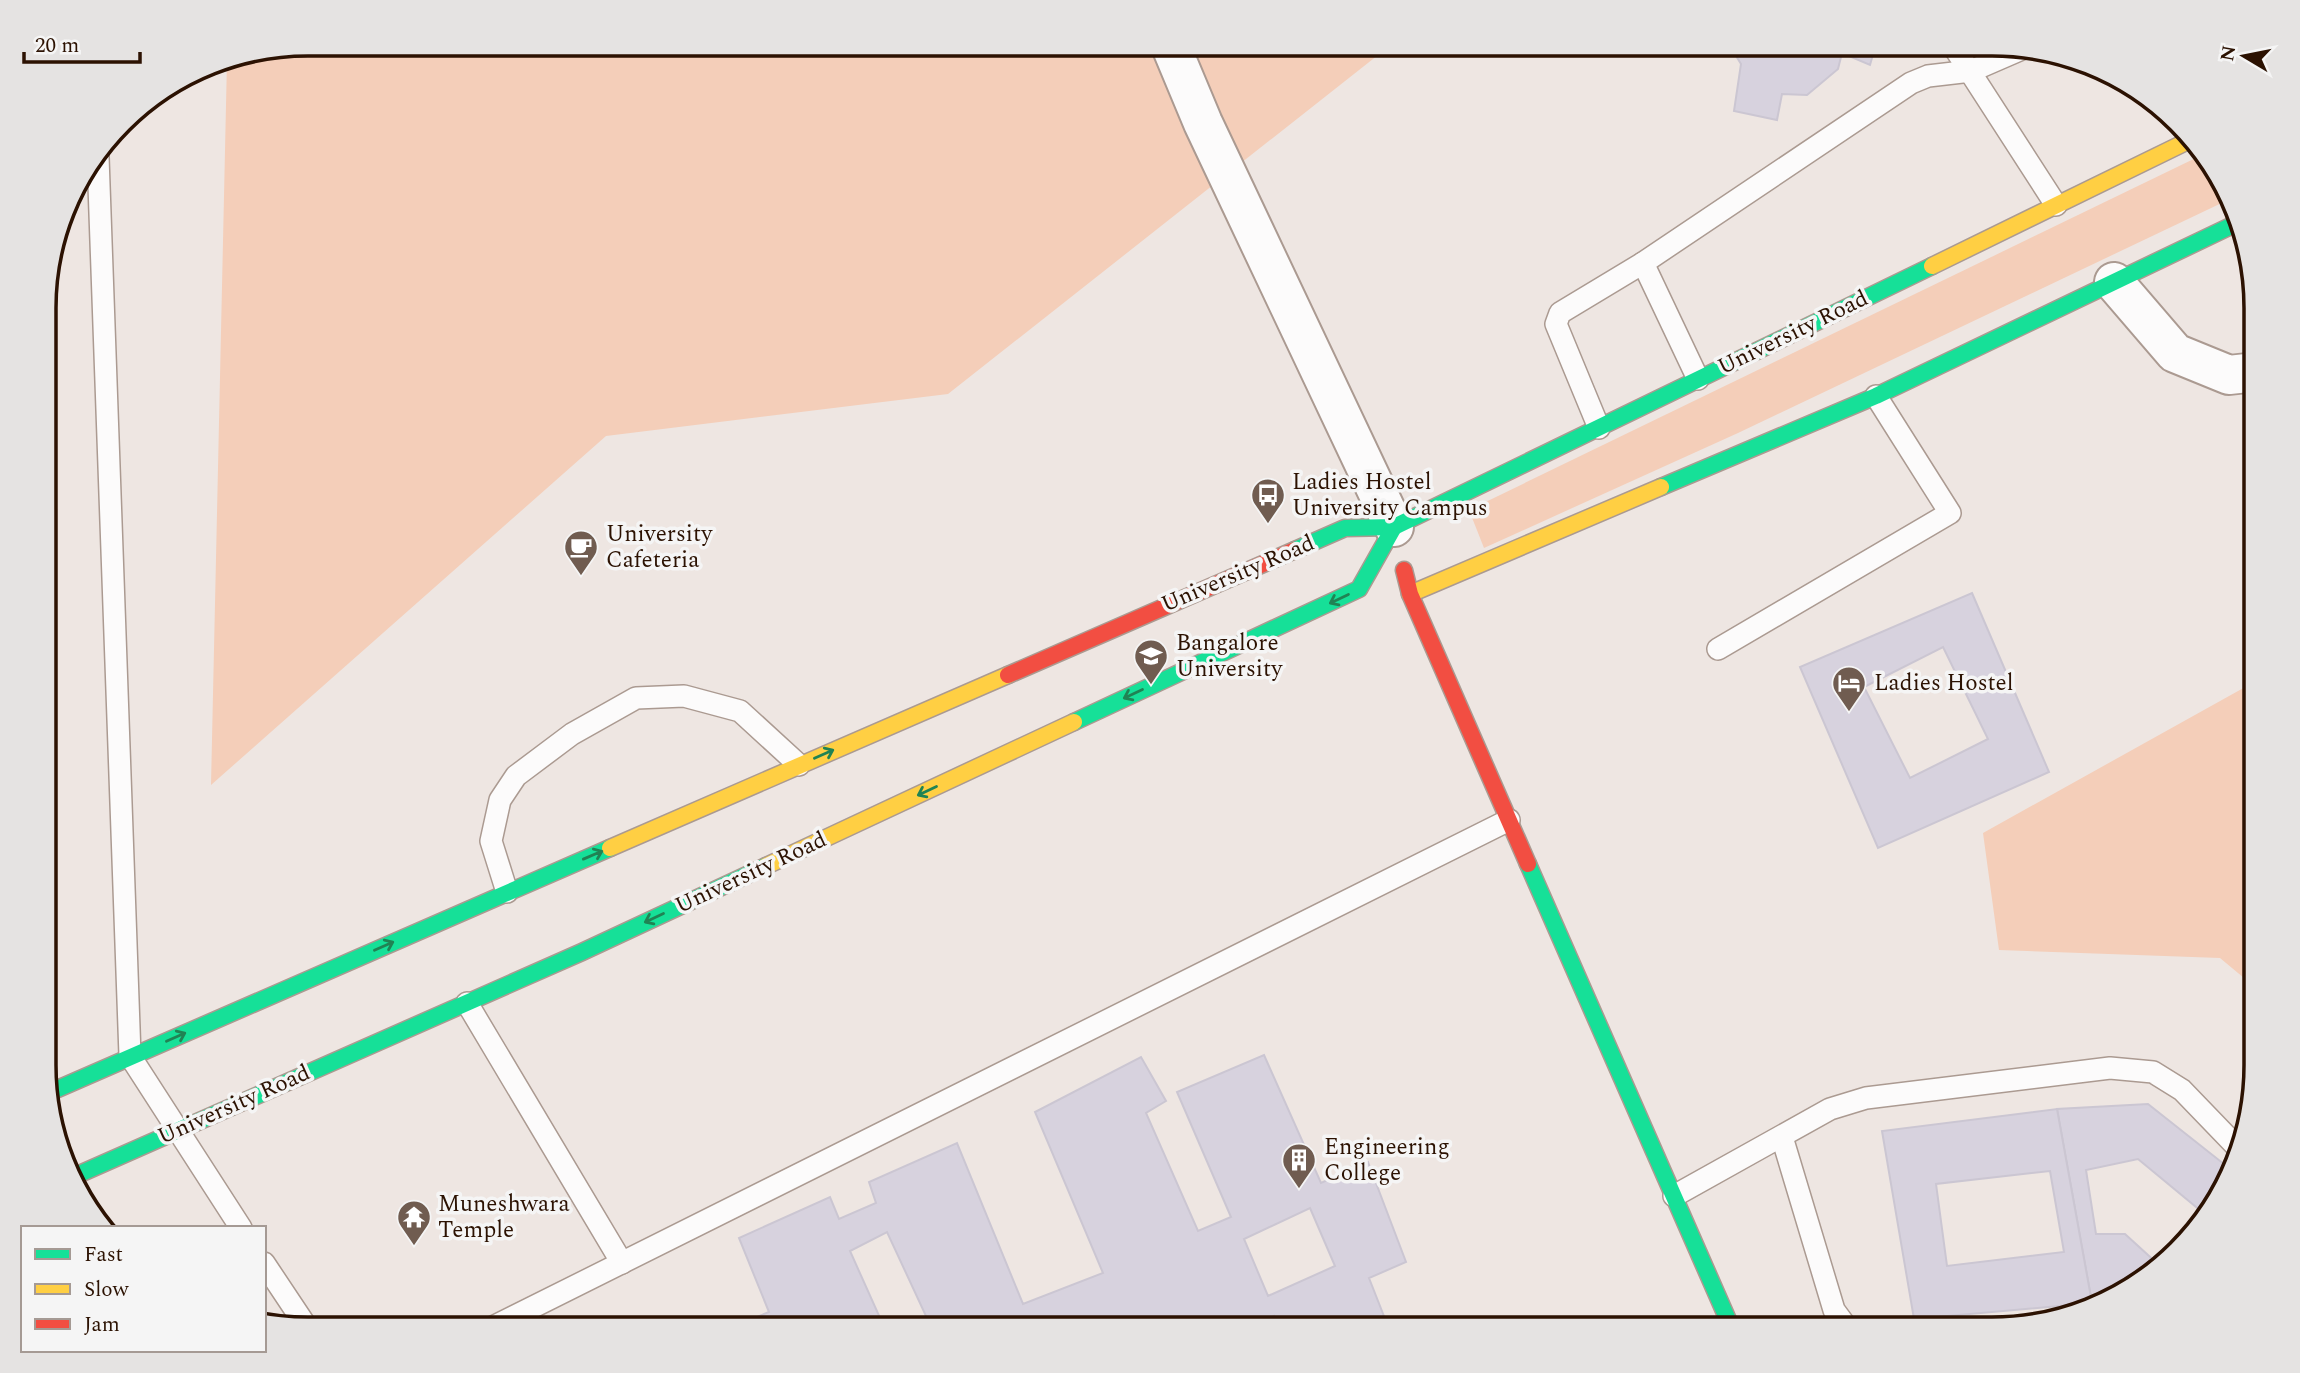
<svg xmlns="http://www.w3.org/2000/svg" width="2300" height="1373" font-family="Spectral,serif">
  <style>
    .green { fill: #f4ceb9 }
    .building { fill: #d7d2de; stroke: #cbc6d2; stroke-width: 2; fill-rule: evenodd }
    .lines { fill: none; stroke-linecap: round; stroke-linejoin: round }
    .lane-casing { stroke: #ab9a91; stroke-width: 24 }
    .street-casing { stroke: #ab9a91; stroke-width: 42 }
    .fast-casing { stroke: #ab9a91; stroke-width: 19 }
    .slow-casing { stroke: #ab9a91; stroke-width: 19 }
    .jam-casing { stroke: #ab9a91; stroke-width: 19 }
    .lane { stroke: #fcfbfb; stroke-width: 21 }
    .street { stroke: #fcfbfb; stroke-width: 38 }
    .fast { stroke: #16e098; stroke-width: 16 }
    .slow { stroke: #ffcf43; stroke-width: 16 }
    .jam { stroke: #f24e42; stroke-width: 16 }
    .oneway { stroke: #208354 }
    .labels { text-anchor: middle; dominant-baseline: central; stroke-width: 7; stroke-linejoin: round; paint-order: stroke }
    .street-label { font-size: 23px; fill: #2c1202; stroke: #f5f5f5 }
    .poi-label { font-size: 23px; fill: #2c1202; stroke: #f5f5f5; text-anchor: start }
    .rim { fill: none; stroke: #2c1202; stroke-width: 3.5 }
  </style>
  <rect width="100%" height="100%" fill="#eee6e2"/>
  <g class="green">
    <path d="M308 44H1392L948 394 606 436 211 785 227 60Z"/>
    <path d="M2204 154 2221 176 2228 200 1738 433 1484 548 1469 510Z"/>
    <path d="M2256 681V988L2220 958 1999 950 1983 833Z"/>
  </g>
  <g class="building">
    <path d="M1708 44H1876L1870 65 1842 53 1838 69 1807 95 1782 94 1777 120 1734 111 1741 64 1733 51Z"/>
    <path d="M1972 593 2049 772 1878 848 1800 667ZM1943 647 1988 739 1910 778 1864 687Z"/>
    <path d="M1264 1055 1321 1183 1368 1162 1406 1262 1369 1278 1389 1329H1279L1274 1316 1249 1329H932L887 1232 850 1251 885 1329H708L726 1320 731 1328 769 1312 739 1238 830 1197 839 1219 876 1203 869 1182 957 1143 1023 1304 1103 1273 1035 1112 1141 1057 1166 1101 1146 1113 1198 1231 1231 1217 1177 1092ZM1310 1208 1335 1266 1268 1296 1244 1239Z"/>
    <path d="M2148 1104 2229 1168 2221 1197 2207 1216 2138 1159 2086 1170 2096 1234H2125L2160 1266 2124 1294 2092 1303 2057 1109Z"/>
    <path d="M2057 1109 2092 1303 1914 1319 1882 1131ZM2050 1171 2064 1252 1947 1266 1936 1184Z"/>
  </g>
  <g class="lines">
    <g class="lane-casing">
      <g id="lane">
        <path d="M1952 44 2056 205"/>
        <path d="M98 157 130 1056 241 1228"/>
        <path d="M1643 263 1911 83 1928 76 1971 71 2024 48"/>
        <path d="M1599 428 1556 324 1560 313 1643 263 1698 379"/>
        <path d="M1718 649 1950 513 1876 396"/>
        <path d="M507 892 491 841 500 800 516 776 572 734 636 698 684 696 740 711 799 765"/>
        <path d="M467 1003 622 1263"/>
        <path d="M1782 1137 1834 1310 1848 1329"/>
        <path d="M1674 1196 1830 1109 1866 1098 2110 1068 2153 1072 2182 1090 2236 1146"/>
        <path d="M264 1263 308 1329"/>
        <path d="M489 1329 1509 820"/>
      </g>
    </g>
    <g class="street-casing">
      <g id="street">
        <path d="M1170 44 1203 123 1394 527"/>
        <path d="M2114 282 2175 353 2229 375 2256 372"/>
      </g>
    </g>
    <g class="fast-casing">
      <g id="fast">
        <path d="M1661 487 1876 396 2235 224"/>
        <path d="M1295 550 1345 528 1394 527 1932 266"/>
        <path d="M1074 722 1359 589 1394 527"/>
        <path d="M1528 864 1732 1329"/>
        <path d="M46 1094 610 848"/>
        <path d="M75 1176 582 952 766 866"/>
      </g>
    </g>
    <g class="slow-casing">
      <g id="slow">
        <path d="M1932 266 2192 139"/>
        <path d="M1410 594 1661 487"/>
        <path d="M610 848 1008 675"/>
        <path d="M766 866 1074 722"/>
      </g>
    </g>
    <g class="jam-casing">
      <g id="jam">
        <path d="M1404 570 1410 594 1528 864"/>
        <path d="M1008 675 1295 550"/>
      </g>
    </g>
    <use href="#lane" class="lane"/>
    <use href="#street" class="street"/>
    <use href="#fast" class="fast"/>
    <use href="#slow" class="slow"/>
    <use href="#jam" class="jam"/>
  </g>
  <defs><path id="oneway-shaft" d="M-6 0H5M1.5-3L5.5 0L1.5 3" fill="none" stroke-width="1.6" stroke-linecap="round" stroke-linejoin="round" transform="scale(1.75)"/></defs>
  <g class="oneway">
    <use href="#oneway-shaft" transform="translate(1339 599) rotate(154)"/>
    <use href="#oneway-shaft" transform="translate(1133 694) rotate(155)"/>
    <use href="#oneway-shaft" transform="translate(824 754) rotate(-24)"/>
    <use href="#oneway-shaft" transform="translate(927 791) rotate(155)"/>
    <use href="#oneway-shaft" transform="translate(593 855) rotate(-23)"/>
    <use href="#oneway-shaft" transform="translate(654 918) rotate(155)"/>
    <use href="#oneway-shaft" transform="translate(384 946) rotate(-24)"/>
    <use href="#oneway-shaft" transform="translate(176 1037) rotate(-24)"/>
  </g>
  <defs>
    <g id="bus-pin" transform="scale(1.75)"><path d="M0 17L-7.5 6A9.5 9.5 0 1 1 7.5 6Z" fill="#705c50" stroke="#f5f5f5"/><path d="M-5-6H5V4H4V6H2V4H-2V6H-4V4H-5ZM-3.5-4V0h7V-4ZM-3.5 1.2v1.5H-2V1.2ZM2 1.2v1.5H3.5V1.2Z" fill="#fff"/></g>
    <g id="cafe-pin" transform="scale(1.75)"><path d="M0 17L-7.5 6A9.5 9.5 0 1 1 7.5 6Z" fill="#705c50" stroke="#f5f5f5"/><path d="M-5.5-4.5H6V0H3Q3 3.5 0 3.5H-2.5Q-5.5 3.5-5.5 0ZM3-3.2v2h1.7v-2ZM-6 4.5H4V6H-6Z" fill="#fff"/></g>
    <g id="university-pin" transform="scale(1.75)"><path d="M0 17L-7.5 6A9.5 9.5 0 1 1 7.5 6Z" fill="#705c50" stroke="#f5f5f5"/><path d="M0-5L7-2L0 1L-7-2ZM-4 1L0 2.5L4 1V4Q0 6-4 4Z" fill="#fff"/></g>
    <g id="hotel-pin" transform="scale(1.75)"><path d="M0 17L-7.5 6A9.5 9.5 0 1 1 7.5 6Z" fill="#705c50" stroke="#f5f5f5"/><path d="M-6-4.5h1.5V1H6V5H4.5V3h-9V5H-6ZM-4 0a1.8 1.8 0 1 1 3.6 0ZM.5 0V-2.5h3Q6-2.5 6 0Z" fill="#fff"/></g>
    <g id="building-pin" transform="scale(1.75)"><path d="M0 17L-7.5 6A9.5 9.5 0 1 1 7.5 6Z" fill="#705c50" stroke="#f5f5f5"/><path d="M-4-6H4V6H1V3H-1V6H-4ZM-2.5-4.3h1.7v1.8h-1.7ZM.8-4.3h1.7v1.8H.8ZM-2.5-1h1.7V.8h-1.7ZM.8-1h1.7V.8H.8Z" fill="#fff"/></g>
    <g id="temple-pin" transform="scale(1.75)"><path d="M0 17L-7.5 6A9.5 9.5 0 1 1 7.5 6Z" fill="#705c50" stroke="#f5f5f5"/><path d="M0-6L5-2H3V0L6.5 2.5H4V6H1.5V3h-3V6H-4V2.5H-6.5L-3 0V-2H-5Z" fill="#fff"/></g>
  </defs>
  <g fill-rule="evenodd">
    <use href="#bus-pin" x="1268" y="495"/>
    <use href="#cafe-pin" x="581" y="547"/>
    <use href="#university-pin" x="1151" y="656"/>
    <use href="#hotel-pin" x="1849" y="683"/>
    <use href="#building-pin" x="1299" y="1160"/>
    <use href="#temple-pin" x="414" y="1217"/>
  </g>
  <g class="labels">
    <g class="street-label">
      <text transform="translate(1793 333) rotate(-26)">University Road</text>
      <text transform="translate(1238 574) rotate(-23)">University Road</text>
      <text transform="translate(751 873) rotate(-25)">University Road</text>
      <text transform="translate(234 1105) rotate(-24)">University Road</text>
    </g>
    <g class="poi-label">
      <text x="1292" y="482">Ladies Hostel<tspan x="1292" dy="26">University Campus</tspan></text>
      <text x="606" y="534">University<tspan x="606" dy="26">Cafeteria</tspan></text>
      <text x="1176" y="643">Bangalore<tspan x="1176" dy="26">University</tspan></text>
      <text x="1874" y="683">Ladies Hostel</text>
      <text x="1324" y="1147">Engineering<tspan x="1324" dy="26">College</tspan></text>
      <text x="438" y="1204">Muneshwara<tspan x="438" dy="26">Temple</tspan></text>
    </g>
  </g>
  <path d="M0 0H2300V1373H0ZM308 56H1992A252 252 0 0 1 2244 308V1065A252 252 0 0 1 1992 1317H308A252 252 0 0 1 56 1065V308A252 252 0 0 1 308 56Z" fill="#e5e3e2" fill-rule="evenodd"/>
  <path class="rim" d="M308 56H1992A252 252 0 0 1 2244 308V1065A252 252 0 0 1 1992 1317H308A252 252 0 0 1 56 1065V308A252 252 0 0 1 308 56Z"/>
  <rect x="21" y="1226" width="245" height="126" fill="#f5f5f5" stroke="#a59a94" stroke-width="2"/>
  <rect x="35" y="1249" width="35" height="10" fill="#16e098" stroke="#a59a94" stroke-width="2"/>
  <text x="84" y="1261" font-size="21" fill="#2c1202">Fast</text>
  <rect x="35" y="1284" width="35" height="10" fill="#ffcf43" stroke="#a59a94" stroke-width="2"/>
  <text x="84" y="1296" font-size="21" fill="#2c1202">Slow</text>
  <rect x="35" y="1319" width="35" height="10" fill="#f24e42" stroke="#a59a94" stroke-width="2"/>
  <text x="84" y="1331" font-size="21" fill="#2c1202">Jam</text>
  <g transform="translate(2244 56) rotate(280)" stroke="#f5f5f5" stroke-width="5" paint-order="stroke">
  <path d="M0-5L12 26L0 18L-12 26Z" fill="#2c1202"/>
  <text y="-10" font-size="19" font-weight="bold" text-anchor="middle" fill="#2c1202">N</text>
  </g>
  <path d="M24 52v10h116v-10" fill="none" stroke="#2c1202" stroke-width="3.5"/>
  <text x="35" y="52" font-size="21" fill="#2c1202" stroke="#f5f5f5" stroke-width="5" paint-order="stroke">20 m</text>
</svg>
